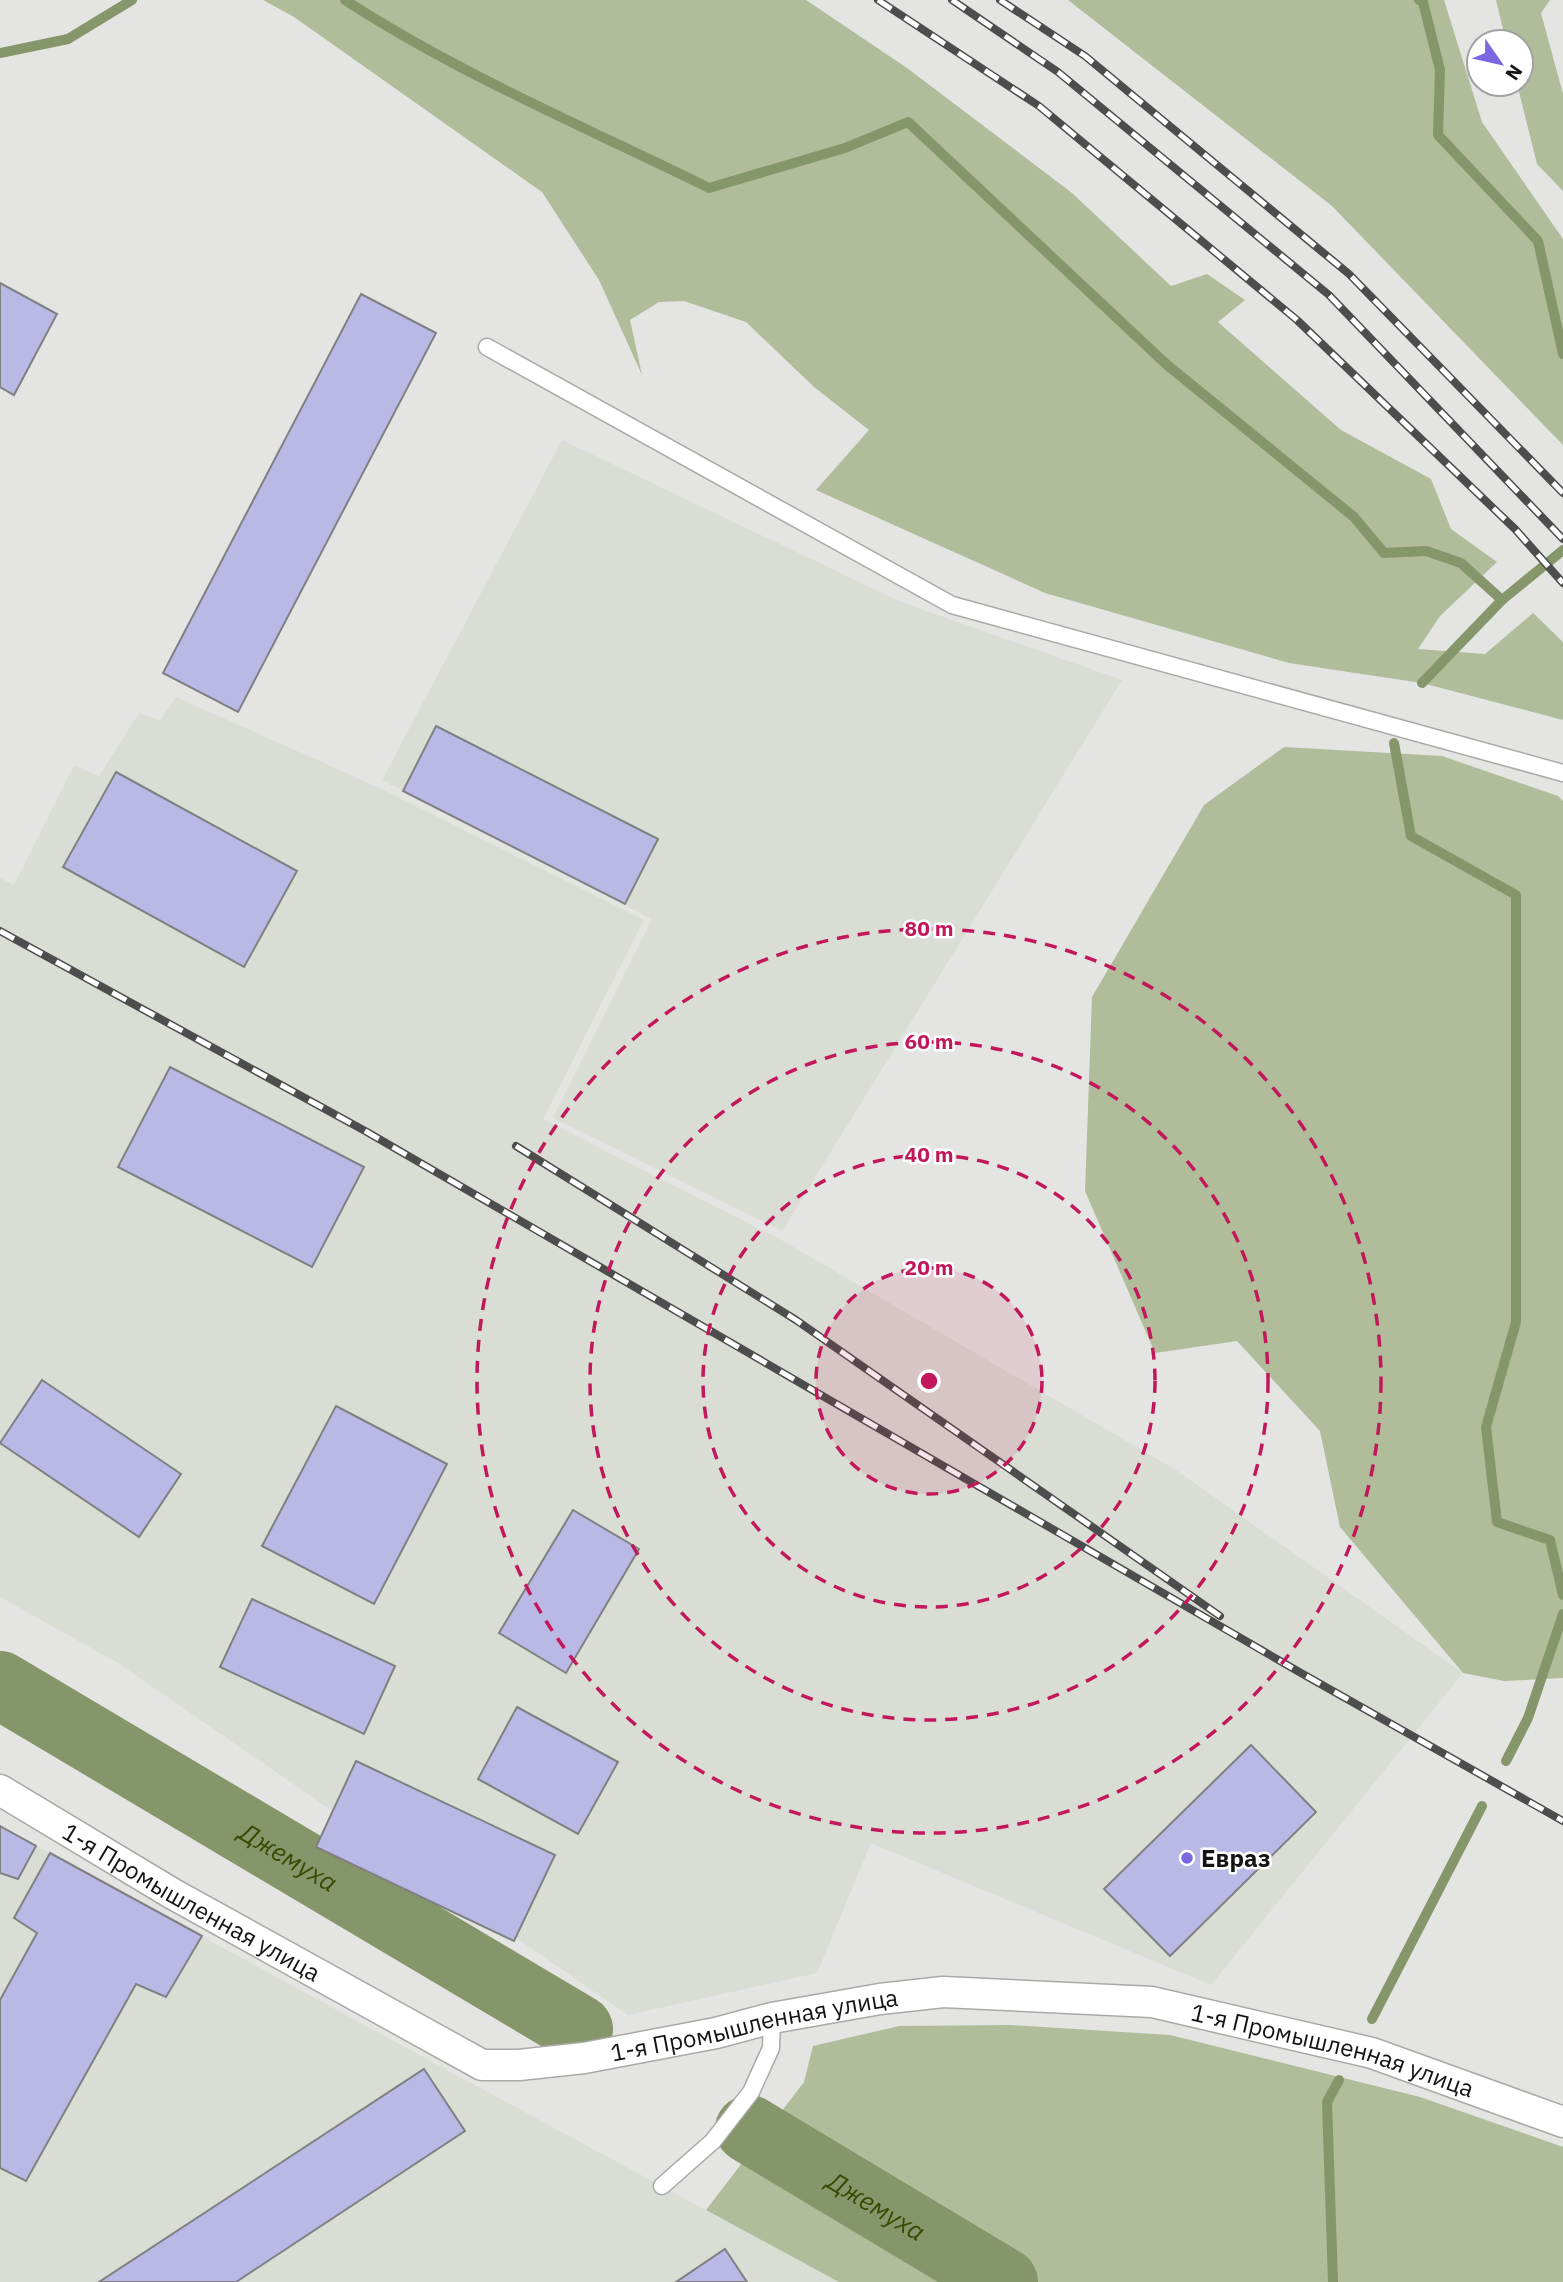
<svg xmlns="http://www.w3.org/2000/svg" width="1563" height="2282" font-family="'IBM Plex Sans',sans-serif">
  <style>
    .built { fill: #d9ddd3 }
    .green { fill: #b0bc9a }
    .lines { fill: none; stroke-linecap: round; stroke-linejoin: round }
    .stream { stroke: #86966b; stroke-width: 10 }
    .river { stroke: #86966b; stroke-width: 68 }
    .building { fill: #bab8e5; stroke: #808083; stroke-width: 2 }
    .service-casing { stroke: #a9aaa7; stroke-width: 19 }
    .minor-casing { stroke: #a9aaa7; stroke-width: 33 }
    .service { stroke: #fff; stroke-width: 16 }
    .minor { stroke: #fff; stroke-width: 30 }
    .rail-casing { stroke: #4c4d4c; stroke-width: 8 }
    .rail { stroke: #fff; stroke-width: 5; stroke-dasharray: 16; stroke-linecap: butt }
    .ring { fill: none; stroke: #c2185b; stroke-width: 3.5; stroke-dasharray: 12 9 }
    .poi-dot { fill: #7b67e2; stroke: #fff; stroke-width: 2.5 }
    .labels { text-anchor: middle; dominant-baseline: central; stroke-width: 5; stroke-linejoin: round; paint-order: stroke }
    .poi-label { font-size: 24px; font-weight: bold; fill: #131413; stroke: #fff; text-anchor: start }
    .street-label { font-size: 24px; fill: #131413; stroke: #fff }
    .water-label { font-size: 26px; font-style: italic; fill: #394b03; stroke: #fff }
    .centre { fill: #c2185b; stroke: #fff; stroke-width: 3.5 }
    .ring-label { font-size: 21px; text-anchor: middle; font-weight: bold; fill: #c2185b; stroke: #fff; stroke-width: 5; stroke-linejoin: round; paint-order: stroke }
  </style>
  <rect width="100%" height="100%" fill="#e4e5e2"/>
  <g class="built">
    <path d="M562 440 901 602 1122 680 782 1231 553 1118 652 919 382 780Z"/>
    <path d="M176 697 382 789 644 920 543 1119 783 1241 1176 1470 1463 1673 1211 1985 871 1843 817 1973 628 2015 118 1663 0 1597V878L14 885 74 765 99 776 139 713 160 721Z"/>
    <path d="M0 1826 412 2051 839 2282H0Z"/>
  </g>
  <g class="green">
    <path d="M263 0H806L907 68 1072 193 1171 286 1207 274 1245 300 1218 322 1341 430 1431 479 1451 529 1497 562 1440 616 1418 649 1485 654 1533 613 1563 642V720L1422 683 1289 663 1045 593 816 490 869 430 814 387 746 322 684 301 659 302 630 320 642 375 599 280 542 192 294 17Z"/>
    <path d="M1068 0H1444L1482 122 1563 239V445L1332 206Z"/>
    <path d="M1496 0H1550L1541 13 1563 94V191L1537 164 1517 84H1521V42H1506Z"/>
    <path d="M1284 747 1442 756 1558 796 1563 801V1678L1504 1681 1463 1673 1340 1527 1320 1431 1237 1341 1155 1353 1085 1191 1092 997 1204 805Z"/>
    <path d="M1012 2025 1170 2035 1420 2097 1563 2147V2282H839L706 2210 804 2082 813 2046 899 2026Z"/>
  </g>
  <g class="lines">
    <g class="stream">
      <path d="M345 0C459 74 587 128 709 188L845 148 908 122 1166 364 1354 517 1384 553 1426 551 1461 563 1502 600"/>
      <path d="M1419 0 1423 2 1440 70 1438 135 1538 241 1563 354"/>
      <path d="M0 53 68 39 132 0"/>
      <path d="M1422 683 1502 600 1563 550"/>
      <path d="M1394 743 1411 836 1516 895V1322L1486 1427 1497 1522 1550 1540 1563 1595"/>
      <path d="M1506 1761 1528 1718 1563 1614"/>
      <path d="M1372 2019 1482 1806"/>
      <path d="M1333 2282 1327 2102 1339 2080"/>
    </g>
    <g class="river">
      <path id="s1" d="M0 1685 579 2029"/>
      <path id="s2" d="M749 2129 1004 2282"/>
    </g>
  </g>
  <g class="building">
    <path d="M0 283 57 314 14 395 0 387Z"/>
    <path d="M361 294 436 333 238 712 163 673Z"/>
    <path d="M436 726 658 839 625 904 403 791Z"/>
    <path d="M116 772 297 871 244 967 63 867Z"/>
    <path d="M170 1067 364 1167 312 1267 118 1167Z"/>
    <path d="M42 1380 181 1474 139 1537 0 1443Z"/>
    <path d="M336 1406 447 1464 374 1604 262 1546Z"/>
    <path d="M573 1510 639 1549 566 1673 499 1633Z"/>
    <path d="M252 1599 395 1666 364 1734 220 1667Z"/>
    <path d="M517 1707 618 1762 578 1834 478 1779Z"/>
    <path d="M1251 1745 1316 1812 1170 1956 1104 1889Z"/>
    <path d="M356 1761 555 1855 514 1941 316 1847Z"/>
    <path d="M0 1826 36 1846 18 1879 0 1873Z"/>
    <path d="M50 1853 202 1936 166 1997 136 1984 26 2181 0 2168V2000L37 1933 14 1918Z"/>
    <path d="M424 2069 465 2131 236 2282H99Z"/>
    <path d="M725 2249 747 2282H676Z"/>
  </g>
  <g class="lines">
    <g class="service-casing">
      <g id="service">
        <path d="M487 347 952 605 1563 773"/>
        <path d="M662 2186 713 2141 751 2092 771 2048 772 2018"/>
      </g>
    </g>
    <g class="minor-casing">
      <g id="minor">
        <path id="s3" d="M0 1790 173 1894 482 2065H519L584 2058 716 2033 772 2018 880 1999 943 1992 1152 2002 1372 2053 1563 2122"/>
      </g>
    </g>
    <use href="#service" class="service"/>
    <use href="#minor" class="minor"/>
    <g class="rail-casing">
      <g id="rail">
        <path d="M878 0 1039 106 1297 320 1515 529 1563 583"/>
        <path d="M952 0 1058 72 1329 295 1563 539"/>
        <path d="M1000 0 1085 56 1349 274 1563 493"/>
        <path d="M0 931 367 1132 1301 1673 1563 1821"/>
        <path d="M516 1146 796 1320 1220 1616"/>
      </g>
    </g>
    <use href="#rail" class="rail"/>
  </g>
  <circle cx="929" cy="1381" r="113" fill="#c2185b" fill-opacity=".12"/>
  <g class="ring">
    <circle cx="929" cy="1381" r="113"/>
    <circle cx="929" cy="1381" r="226"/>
    <circle cx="929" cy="1381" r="339"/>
    <circle cx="929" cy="1381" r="452"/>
  </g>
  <circle class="poi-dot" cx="1187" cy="1858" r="7"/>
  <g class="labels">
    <g class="poi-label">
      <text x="1201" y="1858">Евраз</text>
    </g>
    <g class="street-label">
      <text stroke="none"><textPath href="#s3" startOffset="222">1-я Промышленная улица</textPath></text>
      <text stroke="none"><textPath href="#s3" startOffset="831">1-я Промышленная улица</textPath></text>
      <text stroke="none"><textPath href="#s3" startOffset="1419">1-я Промышленная улица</textPath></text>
    </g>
    <g class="water-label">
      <text stroke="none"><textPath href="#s1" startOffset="336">Джемуха</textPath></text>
      <text stroke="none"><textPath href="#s2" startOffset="149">Джемуха</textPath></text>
    </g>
  </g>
  <circle cx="929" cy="1381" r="10" class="centre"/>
  <g class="ring-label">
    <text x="929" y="936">80 m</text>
    <text x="929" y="1049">60 m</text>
    <text x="929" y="1162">40 m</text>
    <text x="929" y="1275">20 m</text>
  </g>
  <g transform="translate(1500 63) rotate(124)"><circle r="33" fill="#ffffff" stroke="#a1a1a1" stroke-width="2"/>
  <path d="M0-5L12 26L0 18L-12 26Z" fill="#7b67e2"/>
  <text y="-10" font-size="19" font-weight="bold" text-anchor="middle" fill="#131413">N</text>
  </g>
</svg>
